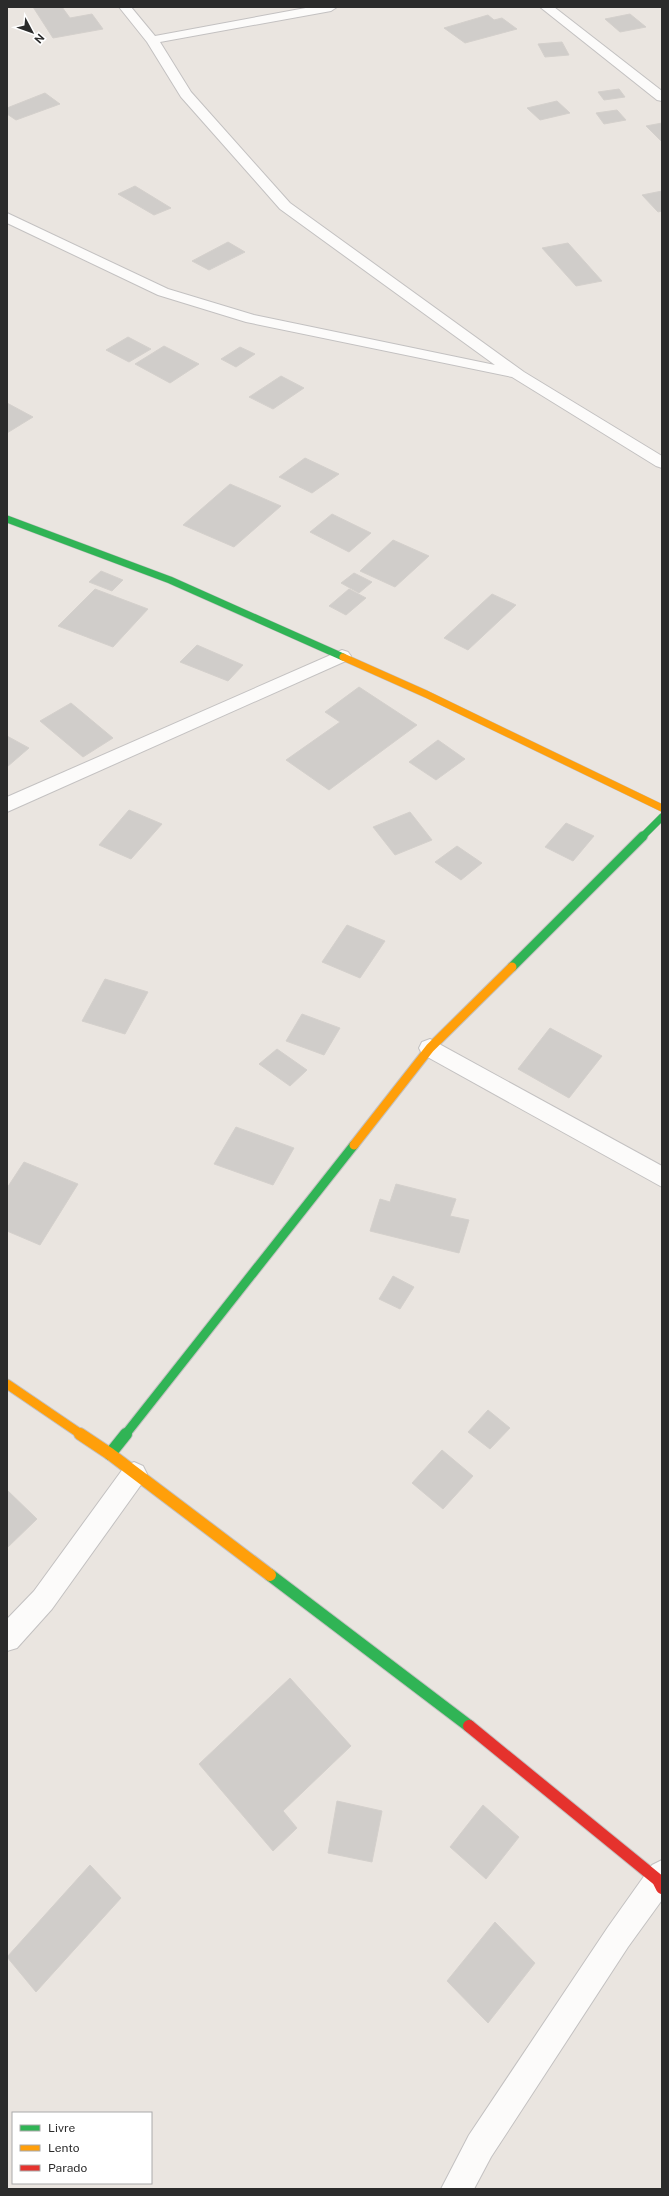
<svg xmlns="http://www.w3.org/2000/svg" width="669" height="2196" font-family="'Public Sans',sans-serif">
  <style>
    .building { fill: #d0cdca; stroke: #d4d0cc }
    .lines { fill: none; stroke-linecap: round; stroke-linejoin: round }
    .street-casing { stroke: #c3c1c1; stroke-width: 2 }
    .fast-far2-casing { stroke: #c3c1c1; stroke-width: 8 }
    .fast-far1-casing { stroke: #c3c1c1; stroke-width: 11 }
    .fast-casing { stroke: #c3c1c1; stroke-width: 14 }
    .slow-far2-casing { stroke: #c3c1c1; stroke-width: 8 }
    .slow-far1-casing { stroke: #c3c1c1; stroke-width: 11 }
    .slow-casing { stroke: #c3c1c1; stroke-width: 14 }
    .jam-casing { stroke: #c3c1c1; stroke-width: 14 }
    .street { fill: #fcfbfa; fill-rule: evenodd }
    .fast-far2 { stroke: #30b455; stroke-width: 7 }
    .fast-far1 { stroke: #30b455; stroke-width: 9 }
    .fast { stroke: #30b455; stroke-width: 12 }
    .slow-far2 { stroke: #ff9f0a; stroke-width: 7 }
    .slow-far1 { stroke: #ff9f0a; stroke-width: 9 }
    .slow { stroke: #ff9f0a; stroke-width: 12 }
    .jam { stroke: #e5322d; stroke-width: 12 }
  </style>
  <rect width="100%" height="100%" fill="#eae5e0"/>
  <g class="building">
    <path d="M33 7H62L70 18 92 14 103 29 53 38Z"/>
    <path d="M630 14 646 27 620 32 605 19Z"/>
    <path d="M488 15 494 20 502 18 517 29 465 43 444 28Z"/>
    <path d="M562 42 569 55 545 57 538 44Z"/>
    <path d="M619 89 625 97 604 100 598 92Z"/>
    <path d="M45 93 60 104 16 120 7 114V108Z"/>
    <path d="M557 101 570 113 540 120 527 108Z"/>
    <path d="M617 110 626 120 604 124 596 113Z"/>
    <path d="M662 123V142L646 126Z"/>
    <path d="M135 186 171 208 154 215 118 194Z"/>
    <path d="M662 191V211L658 212 642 195Z"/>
    <path d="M228 242 245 252 209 270 192 261Z"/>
    <path d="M568 243 602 281 576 286 542 248Z"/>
    <path d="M128 337 151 349 129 362 106 350Z"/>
    <path d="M164 346 199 364 170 383 135 364Z"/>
    <path d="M240 347 255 354 236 367 221 359Z"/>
    <path d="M281 376 304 388 273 409 249 397Z"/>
    <path d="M7 403 33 417 7 433Z"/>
    <path d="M305 458 339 474 312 493 279 477Z"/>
    <path d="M230 484 281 506 234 547 183 525Z"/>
    <path d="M332 514 371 533 349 552 310 532Z"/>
    <path d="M393 540 429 556 395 587 360 571Z"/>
    <path d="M101 571 123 580 112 591 89 582Z"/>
    <path d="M354 573 372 582 359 593 341 583Z"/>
    <path d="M95 589 148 609 113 647 58 626Z"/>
    <path d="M349 589 366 598 346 615 329 606Z"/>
    <path d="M492 594 516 605 468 650 444 638Z"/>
    <path d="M197 645 243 665 228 681 180 662Z"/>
    <path d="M359 687 417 725 329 790 286 760 340 722 325 712Z"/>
    <path d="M71 703 113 738 83 757 40 721Z"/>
    <path d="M7 736 29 748 7 767Z"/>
    <path d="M438 740 465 759 436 780 409 762Z"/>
    <path d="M129 810 162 824 131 859 99 845Z"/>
    <path d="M410 812 432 840 395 855 373 827Z"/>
    <path d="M566 823 594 836 573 861 545 847Z"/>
    <path d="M457 846 482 863 461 880 435 862Z"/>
    <path d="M347 925 385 941 360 978 322 962Z"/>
    <path d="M105 979 148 992 125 1034 82 1021Z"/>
    <path d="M302 1014 340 1028 324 1055 286 1041Z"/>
    <path d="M550 1028 602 1056 569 1098 518 1069Z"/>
    <path d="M277 1049 307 1070 290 1086 259 1064Z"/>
    <path d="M236 1127 294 1148 273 1185 214 1164Z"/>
    <path d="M24 1162 78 1184 40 1245 7 1231V1188Z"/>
    <path d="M396 1184 456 1199 450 1216 469 1220 459 1253 370 1231 380 1199 390 1202Z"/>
    <path d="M393 1276 414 1287 400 1309 379 1299Z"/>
    <path d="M488 1410 510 1428 490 1449 468 1432Z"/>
    <path d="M442 1450 473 1476 443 1509 412 1483Z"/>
    <path d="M7 1490 37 1519 7 1548Z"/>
    <path d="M290 1678 351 1746 283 1811 297 1828 273 1851 199 1764Z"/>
    <path d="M337 1801 382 1811 372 1862 328 1853Z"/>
    <path d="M483 1805 519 1837 486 1879 450 1847Z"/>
    <path d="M90 1865 121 1898 36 1992 7 1957Z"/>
    <path d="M495 1922 535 1963 488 2023 447 1981Z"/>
  </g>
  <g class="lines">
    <g class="street-casing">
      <g id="street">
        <path d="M119 7H131L155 36 311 7H337L331 11 160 42 191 92 290 203 524 372 662 456V468L656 466 512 377 246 322 158 295 7 223V213L168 289 254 315 495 365 280 209 181 97 147 42Z"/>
        <path d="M540 7H554L662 91V101L657 100Z"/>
        <path d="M342 650 348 652 351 656 348 660 7 812V797Z"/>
        <path d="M430 1039 662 1166V1187L422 1054 419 1048 422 1042Z"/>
        <path d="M134 1462 143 1466 147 1474 143 1482 52 1609 17 1648 7 1651V1619L34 1591 125 1466Z"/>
        <path d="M662 1860V1900L628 1947 491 2157 474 2189H441L469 2135 608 1927 652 1865Z"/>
      </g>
    </g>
    <g class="fast-far2-casing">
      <g id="fast-far2">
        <path d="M7 519 170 580 343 657"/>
        <path d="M642 837 662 817"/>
      </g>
    </g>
    <g class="fast-far1-casing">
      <g id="fast-far1">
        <path d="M512 967 643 836"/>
        <path d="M125 1435 354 1145"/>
      </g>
    </g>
    <g class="fast-casing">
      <g id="fast">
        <path d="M110 1454 126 1434"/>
        <path d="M270 1575 469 1726"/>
      </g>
    </g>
    <g class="slow-far2-casing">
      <path id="slow-far2" d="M343 657 426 694 662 808"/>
    </g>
    <g class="slow-far1-casing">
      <g id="slow-far1">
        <path d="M354 1145 430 1048 512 967"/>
        <path d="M7 1384 82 1435"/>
      </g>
    </g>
    <g class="slow-casing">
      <path id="slow" d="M80 1434 110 1454 270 1575"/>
    </g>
    <g class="jam-casing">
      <path id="jam" d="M469 1726 658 1880 662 1888"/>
    </g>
    <use href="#street" class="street"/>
    <use href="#fast-far2" class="fast-far2"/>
    <use href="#fast-far1" class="fast-far1"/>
    <use href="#fast" class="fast"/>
    <use href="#slow-far2" class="slow-far2"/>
    <use href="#slow-far1" class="slow-far1"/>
    <use href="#slow" class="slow"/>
    <use href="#jam" class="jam"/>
  </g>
  <rect width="669" height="2196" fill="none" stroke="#2b2b2b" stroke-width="16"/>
  <rect x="12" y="2112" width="140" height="72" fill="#ffffff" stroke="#aaaaaa"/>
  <rect x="20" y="2125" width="20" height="6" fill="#30b455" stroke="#aaaaaa"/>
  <text x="48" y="2132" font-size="12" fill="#2b2b2b">Livre</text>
  <rect x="20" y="2145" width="20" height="6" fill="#ff9f0a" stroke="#aaaaaa"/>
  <text x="48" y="2152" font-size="12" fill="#2b2b2b">Lento</text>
  <rect x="20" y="2165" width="20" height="6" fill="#e5322d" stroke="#aaaaaa"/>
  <text x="48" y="2172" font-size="12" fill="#2b2b2b">Parado</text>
  <g transform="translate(32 32) rotate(131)" stroke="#ffffff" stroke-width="3" paint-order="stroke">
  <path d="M0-3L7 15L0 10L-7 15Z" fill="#2b2b2b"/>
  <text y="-6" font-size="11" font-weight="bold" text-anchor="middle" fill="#2b2b2b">N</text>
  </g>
</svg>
